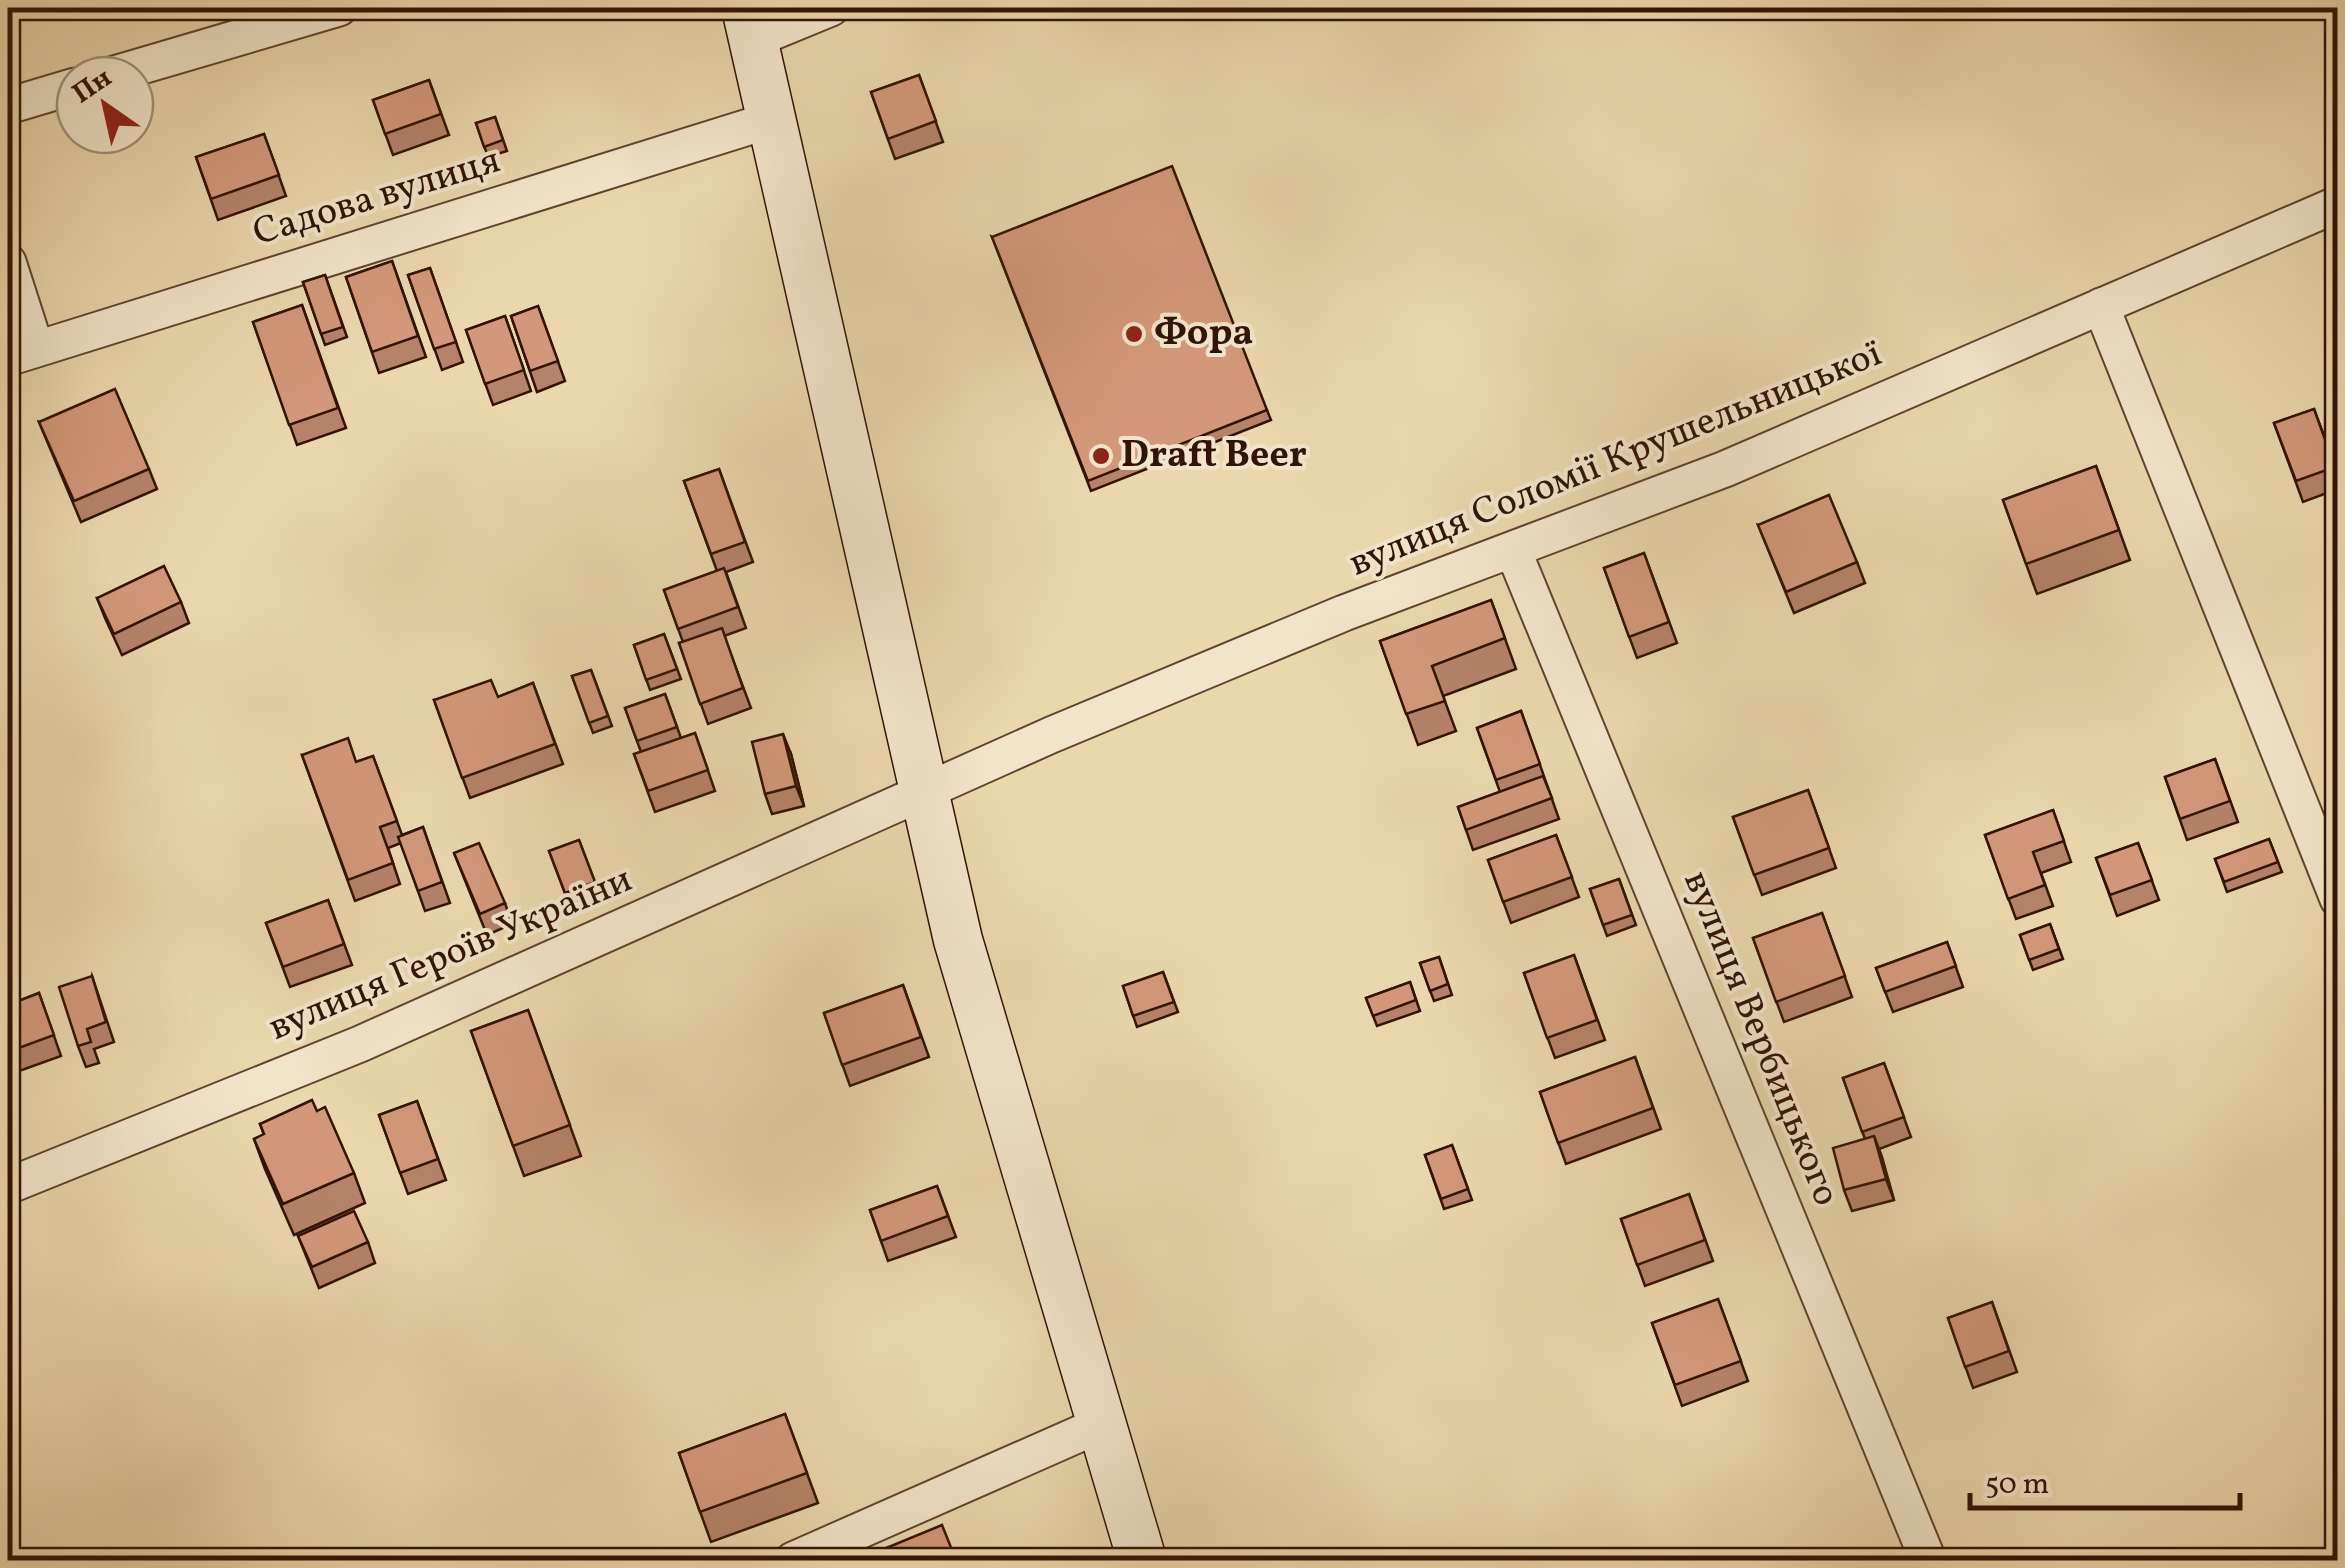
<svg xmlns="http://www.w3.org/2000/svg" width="2345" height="1568" font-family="Vollkorn,serif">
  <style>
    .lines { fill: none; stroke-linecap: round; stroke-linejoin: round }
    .street-casing { stroke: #60442e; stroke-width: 39 }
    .secondary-casing { stroke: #321304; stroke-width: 51 }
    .street { stroke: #f1e5c9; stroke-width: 35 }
    .secondary { stroke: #f1e5c9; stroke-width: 48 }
    .wall { fill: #b58368; stroke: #321304; stroke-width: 2.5 }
    .shaded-wall { fill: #936a55; stroke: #321304; stroke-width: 2.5 }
    .building { fill: #d29879; stroke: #321304; stroke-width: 2.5 }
    .poi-dot { fill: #8f2418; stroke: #f1e5c9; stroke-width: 4 }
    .labels { text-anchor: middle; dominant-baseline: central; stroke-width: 8; stroke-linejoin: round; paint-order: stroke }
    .street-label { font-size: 38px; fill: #321304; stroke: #f1e5c9 }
    .poi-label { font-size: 38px; font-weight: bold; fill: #321304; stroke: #f1e5c9; text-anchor: start }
  </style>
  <rect width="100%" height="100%" fill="#ead7ac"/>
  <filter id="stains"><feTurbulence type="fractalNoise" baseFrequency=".002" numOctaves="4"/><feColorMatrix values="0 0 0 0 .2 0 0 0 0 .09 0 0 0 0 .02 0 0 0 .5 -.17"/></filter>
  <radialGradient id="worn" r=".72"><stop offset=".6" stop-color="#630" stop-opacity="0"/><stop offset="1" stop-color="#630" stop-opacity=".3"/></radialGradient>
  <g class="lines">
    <g class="street-casing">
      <g id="street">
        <path d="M753 40 831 8"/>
        <path d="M111 75 339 8"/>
        <path d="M8 106 75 86"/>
        <path d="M8 262 36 349"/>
        <path d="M2101 306 2338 899"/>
        <path d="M8 358 771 120"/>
        <path d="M1513 550 1928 1560"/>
        <path d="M8 1186 360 1044 1051 735 1344 613 1725 469 2338 204"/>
        <path d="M793 1560 1104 1423"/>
      </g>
    </g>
    <g class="secondary-casing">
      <path id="secondary" d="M746 8 958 940 1142 1560"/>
    </g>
    <use href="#street" class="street"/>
    <use href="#secondary" class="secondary"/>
  </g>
  <g class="wall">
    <path d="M919 75 943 142 895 159 871 92Z"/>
    <path d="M429 80 449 135 393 155 373 100Z"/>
    <path d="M495 117 507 151 488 157 476 123Z"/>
    <path d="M264 134 286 196 218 220 196 157Z"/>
    <path d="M992 237 1267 410 1271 420 1091 491Z"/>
    <path d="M392 261 426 357 379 373 346 277Z"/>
    <path d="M430 268 463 362 442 370 408 275Z"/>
    <path d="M325 275 347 337 325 345 303 282Z"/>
    <path d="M302 305 346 428 297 445 253 322Z"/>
    <path d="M538 306 565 381 537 392 511 316Z"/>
    <path d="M505 316 531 391 493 405 466 330Z"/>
    <path d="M2314 409 2338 474V489L2303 502 2274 423Z"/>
    <path d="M39 422 149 469 157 489 81 522Z"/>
    <path d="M2096 466 2130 560 2037 594 2003 500Z"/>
    <path d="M719 469 753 562 726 572 746 628 724 636 751 708 708 724 679 643 683 642 664 590 717 571 684 481Z"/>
    <path d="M1758 525 1857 562 1865 583 1794 613Z"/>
    <path d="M1644 553 1677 643 1637 658 1604 568Z"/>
    <path d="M97 598 181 602 189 623 122 655 105 618Z"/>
    <path d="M1491 600 1516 669 1443 696 1456 731 1418 745 1380 641Z"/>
    <path d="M664 634 681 679 650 690 634 645Z"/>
    <path d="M591 670 612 726 593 733 572 676Z"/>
    <path d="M533 683 563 764 470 798 434 700 498 697Z"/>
    <path d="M665 694 681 738 695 733 715 791 655 812 634 754 641 752 625 708Z"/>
    <path d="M1521 711 1559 819 1473 850 1458 807 1500 792 1477 728Z"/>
    <path d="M791 754 804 806 772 814 765 794Z"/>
    <path d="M302 755 356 762 373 756 402 835 423 827 450 903 425 911 401 843 388 848 400 884 355 901Z"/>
    <path d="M2215 759 2238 822 2187 840 2165 777Z"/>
    <path d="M1808 790 1836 868 1762 895 1733 817Z"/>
    <path d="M2053 810 2071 862 2041 873 2053 906 2016 919 1985 835Z"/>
    <path d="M1556 835 1579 897 1511 923 1488 860Z"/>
    <path d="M2269 839 2282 872 2227 892 2215 859Z"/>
    <path d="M579 840 599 893 569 904 549 851Z"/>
    <path d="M2138 843 2159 900 2117 916 2096 858Z"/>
    <path d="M454 853 505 903 512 924 487 935Z"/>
    <path d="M1619 879 1636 925 1607 936 1590 889Z"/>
    <path d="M328 900 352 965 290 987 266 923Z"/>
    <path d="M1822 913 1852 997 1784 1022 1753 938Z"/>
    <path d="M2050 924 2063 959 2033 970 2020 935Z"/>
    <path d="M1947 942 1963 987 1893 1012 1876 968Z"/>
    <path d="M8 944 12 958 8 960Z"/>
    <path d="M1574 955 1605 1040 1555 1058 1524 973Z"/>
    <path d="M1439 957 1452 995 1434 1001 1420 963Z"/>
    <path d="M1163 972 1178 1012 1137 1027 1123 986Z"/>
    <path d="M92 976 114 1042 94 1049 99 1063 86 1067 78 1046Z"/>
    <path d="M1410 982 1420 1011 1377 1026 1366 998Z"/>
    <path d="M903 985 929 1057 850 1086 824 1013Z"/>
    <path d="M39 993 61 1056 8 1075V1005Z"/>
    <path d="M528 1010 581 1156 524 1176 471 1031Z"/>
    <path d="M1635 1057 1661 1129 1566 1164 1540 1092Z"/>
    <path d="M1884 1063 1911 1137 1879 1149 1894 1200 1852 1211 1844 1190 1865 1139 1843 1078Z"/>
    <path d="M417 1101 446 1180 408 1194 379 1115Z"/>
    <path d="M317 1111 354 1173 365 1203 294 1235 265 1169 254 1139 264 1135 260 1124Z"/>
    <path d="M1452 1145 1472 1200 1444 1209 1425 1155Z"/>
    <path d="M937 1186 956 1237 888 1261 870 1210Z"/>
    <path d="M1689 1194 1713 1261 1645 1286 1621 1219Z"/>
    <path d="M298 1236 368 1242 375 1263 319 1288Z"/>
    <path d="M8 1280 18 1308 8 1312Z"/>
    <path d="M1718 1299 1748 1381 1682 1406 1652 1323Z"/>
    <path d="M1992 1302 2017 1372 1973 1388 1948 1318Z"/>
    <path d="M785 1414 818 1503 711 1542 679 1453Z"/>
  </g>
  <g class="shaded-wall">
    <path d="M783 734 791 754 804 806 796 786Z"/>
    <path d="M1874 1136 1882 1157 1894 1200 1886 1179Z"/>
  </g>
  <g class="building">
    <path d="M919 75 936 121 888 139 871 92Z"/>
    <path d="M429 80 441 114 385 134 373 100Z"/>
    <path d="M495 117 503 140 484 147 476 123Z"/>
    <path d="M264 134 279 175 211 199 196 157Z"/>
    <path d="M1172 166 1267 410 1088 481 992 237Z"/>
    <path d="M392 261 418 336 372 352 346 277Z"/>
    <path d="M430 268 456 342 434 349 408 275Z"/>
    <path d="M325 275 343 327 321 334 303 282Z"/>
    <path d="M302 305 338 408 289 425 253 322Z"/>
    <path d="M538 306 558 361 530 371 511 316Z"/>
    <path d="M505 316 524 370 485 384 466 330Z"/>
    <path d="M115 389 149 469 74 501 39 422Z"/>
    <path d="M2314 409 2335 467 2296 481 2274 423Z"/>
    <path d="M2096 466 2119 530 2026 564 2003 500Z"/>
    <path d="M719 469 745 542 711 554 684 481Z"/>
    <path d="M1829 495 1857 562 1786 592 1758 525Z"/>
    <path d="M1644 553 1669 622 1629 637 1604 568Z"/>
    <path d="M164 566 181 602 114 634 97 598Z"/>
    <path d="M724 568 738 607 678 629 664 590Z"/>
    <path d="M1491 600 1505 638 1432 666 1445 701 1406 714 1380 641Z"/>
    <path d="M722 628 743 688 700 704 679 643Z"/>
    <path d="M664 634 677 669 646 680 634 645Z"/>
    <path d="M591 670 608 716 589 723 572 676Z"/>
    <path d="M491 680 498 697 533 683 555 744 462 778 434 700Z"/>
    <path d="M665 694 677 727 637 741 625 708Z"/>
    <path d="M1521 711 1540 764 1496 780 1477 728Z"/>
    <path d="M695 733 708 770 648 791 634 754Z"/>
    <path d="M783 734 796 786 765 794 752 742Z"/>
    <path d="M348 738 356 762 373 756 397 821 380 827 393 863 348 880 302 755Z"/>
    <path d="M2215 759 2230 801 2180 819 2165 777Z"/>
    <path d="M1543 776 1552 798 1466 830 1458 807Z"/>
    <path d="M1808 790 1829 848 1754 875 1733 817Z"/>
    <path d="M2053 810 2064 841 2033 852 2045 885 2008 899 1985 835Z"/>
    <path d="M423 827 442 882 418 891 398 837Z"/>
    <path d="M1556 835 1572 877 1503 902 1488 860Z"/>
    <path d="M2269 839 2278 862 2224 882 2215 859Z"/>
    <path d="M579 840 595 882 565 893 549 851Z"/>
    <path d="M479 843 505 903 480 914 454 853Z"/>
    <path d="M2138 843 2152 880 2110 895 2096 858Z"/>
    <path d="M1619 879 1632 915 1603 925 1590 889Z"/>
    <path d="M328 900 344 944 283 967 266 923Z"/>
    <path d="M1822 913 1845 976 1776 1002 1753 938Z"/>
    <path d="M2050 924 2059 949 2029 960 2020 935Z"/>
    <path d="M1947 942 1956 966 1885 992 1876 968Z"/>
    <path d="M1574 955 1597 1020 1547 1038 1524 973Z"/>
    <path d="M1439 957 1448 984 1430 991 1420 963Z"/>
    <path d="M1163 972 1174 1002 1133 1016 1123 986Z"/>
    <path d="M92 976 106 1022 87 1029 91 1042 78 1046 59 987Z"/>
    <path d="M1410 982 1416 1000 1373 1016 1366 998Z"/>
    <path d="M903 985 921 1037 842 1065 824 1013Z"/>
    <path d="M39 993 54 1035 8 1052V1005Z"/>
    <path d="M528 1010 570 1125 513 1146 471 1031Z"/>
    <path d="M1635 1057 1653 1108 1558 1143 1540 1092Z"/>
    <path d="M1884 1063 1904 1117 1862 1132 1843 1078Z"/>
    <path d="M312 1100 317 1111 325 1107 354 1173 283 1204 254 1139 264 1134 260 1124Z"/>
    <path d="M417 1101 438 1159 400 1173 379 1115Z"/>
    <path d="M1874 1136 1886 1179 1844 1190 1833 1148Z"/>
    <path d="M1452 1145 1468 1189 1441 1199 1425 1155Z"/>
    <path d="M937 1186 948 1216 881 1241 870 1210Z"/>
    <path d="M1689 1194 1705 1240 1637 1265 1621 1219Z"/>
    <path d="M354 1211 368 1242 312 1267 298 1236Z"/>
    <path d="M1718 1299 1741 1361 1675 1385 1652 1323Z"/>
    <path d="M1992 1302 2009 1351 1965 1367 1948 1318Z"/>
    <path d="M785 1414 807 1473 700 1512 679 1453Z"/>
    <path d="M942 1525 956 1560H883L879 1551Z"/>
  </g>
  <g class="poi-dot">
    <circle cx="1134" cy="334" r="10"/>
    <circle cx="1101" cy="456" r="10"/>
  </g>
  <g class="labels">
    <g class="street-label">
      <text transform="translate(377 198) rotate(-17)">Садова вулиця</text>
      <text transform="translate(1616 460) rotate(-22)">вулиця Соломії Крушельницької</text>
      <text transform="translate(451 955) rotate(-23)">вулиця Героїв України</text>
      <text transform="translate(1760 1039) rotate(68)">вулиця Вербицького</text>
    </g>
    <g class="poi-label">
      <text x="1154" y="334">Фора</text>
      <text x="1121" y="456">Draft Beer</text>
    </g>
  </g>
  <rect width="2345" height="1568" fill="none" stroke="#ead7ac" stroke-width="40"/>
  <rect x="10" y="10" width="2325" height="1548" fill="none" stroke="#321304" stroke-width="5"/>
  <rect x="20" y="20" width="2305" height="1528" fill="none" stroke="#321304" stroke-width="2.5"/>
  <g transform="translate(105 105) rotate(326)"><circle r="48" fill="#f1e5c9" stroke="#a5917a" stroke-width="2.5"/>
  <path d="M0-8L18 38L0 25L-18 38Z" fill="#8f2418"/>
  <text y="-15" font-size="28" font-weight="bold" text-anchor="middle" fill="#321304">Пн</text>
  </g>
  <path d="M1970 1493v15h270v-15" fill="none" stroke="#321304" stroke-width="5"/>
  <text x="1985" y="1493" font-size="30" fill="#321304" stroke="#f1e5c9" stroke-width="8" paint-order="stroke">50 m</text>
  <rect width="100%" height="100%" filter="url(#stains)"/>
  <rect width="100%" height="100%" fill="url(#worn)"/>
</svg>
